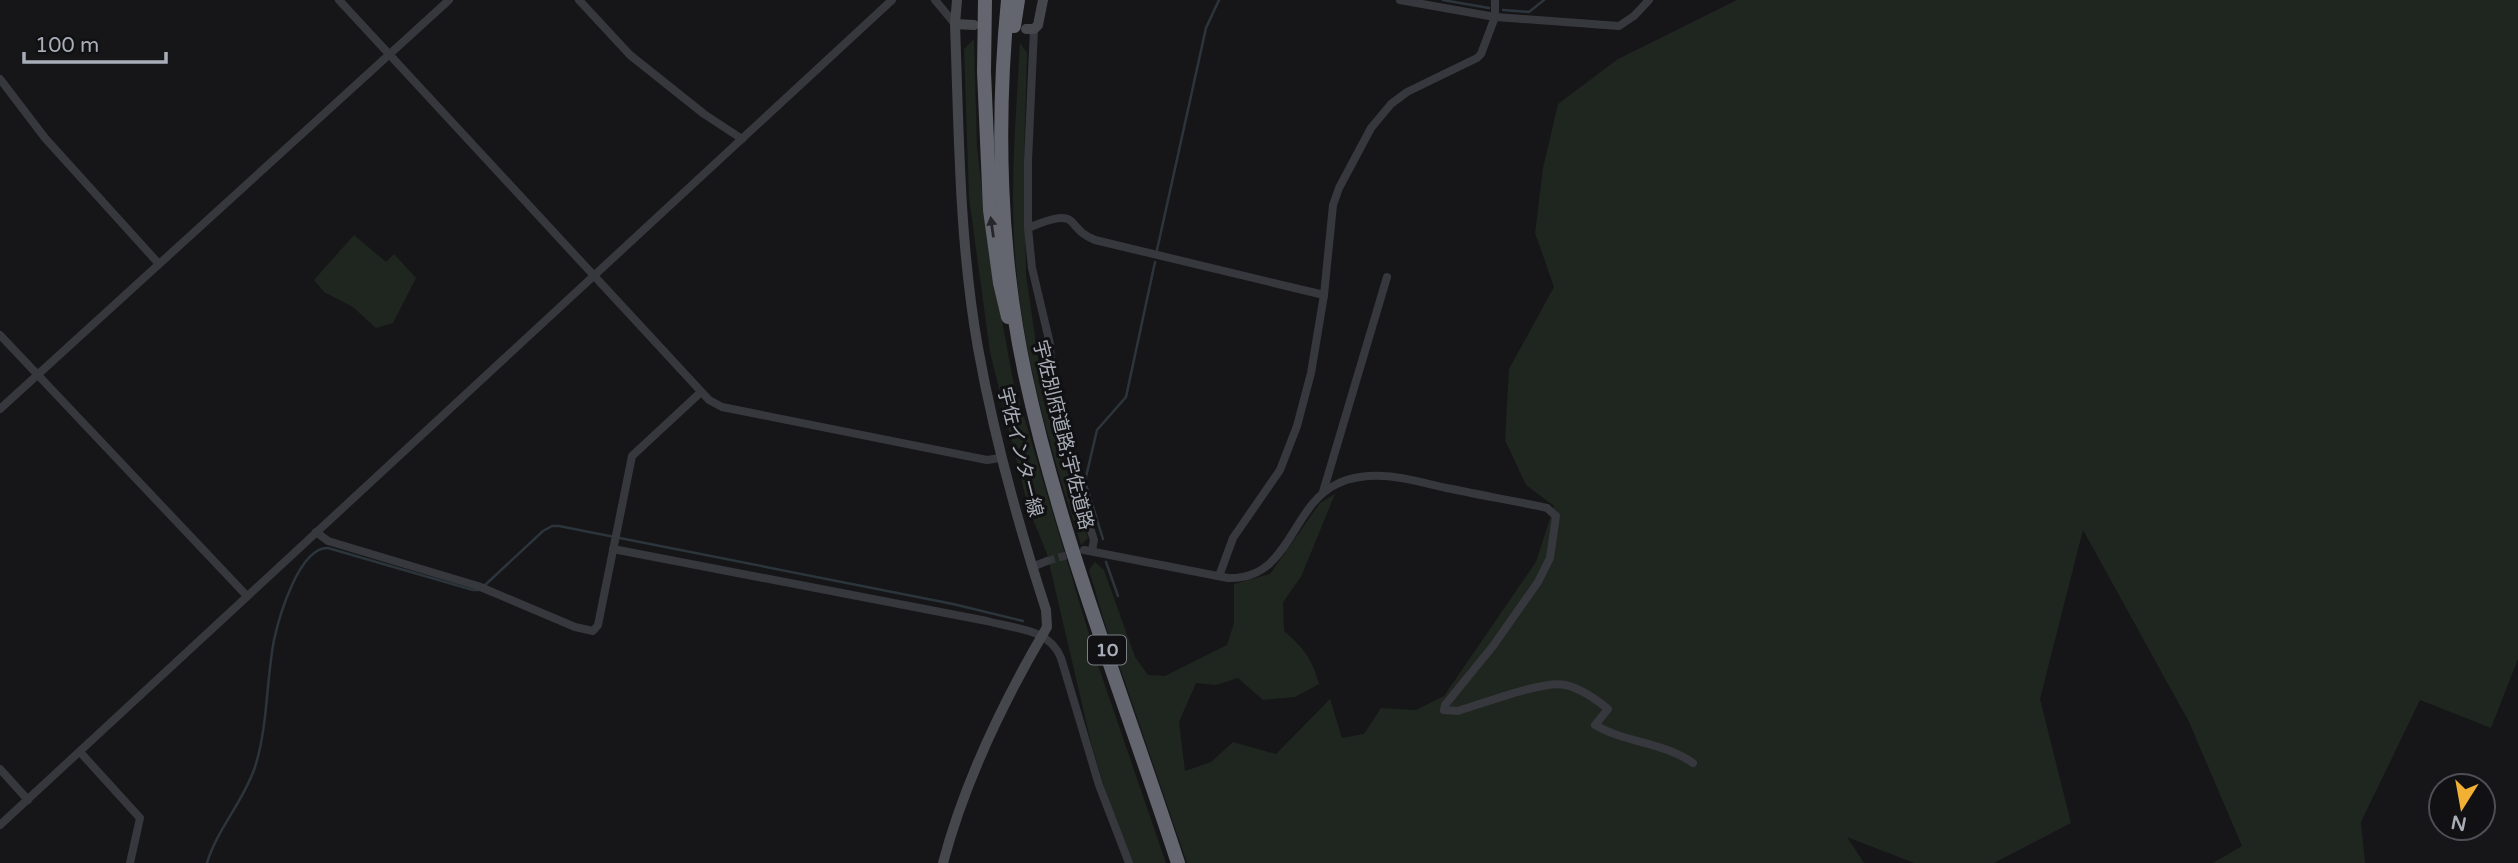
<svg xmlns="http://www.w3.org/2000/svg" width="2518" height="863" font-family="'Varela Round','Noto Sans JP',sans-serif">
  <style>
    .green { fill: #1e261f }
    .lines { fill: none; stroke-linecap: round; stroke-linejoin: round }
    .stream { stroke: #2c353c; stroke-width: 2.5 }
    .minor-tunnel { stroke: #333438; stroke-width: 8; stroke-dasharray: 8 4; stroke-linecap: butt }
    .minor { stroke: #37383d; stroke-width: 8 }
    .secondary { stroke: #45474d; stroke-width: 10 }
    .motorway { stroke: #63666e; stroke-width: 14 }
    .oneway { fill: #26262a }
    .labels { text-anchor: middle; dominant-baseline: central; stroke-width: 6; stroke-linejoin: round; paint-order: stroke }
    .shield { fill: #111113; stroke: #7b7e86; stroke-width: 2 }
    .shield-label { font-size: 18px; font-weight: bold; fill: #a8adb8 }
    .street-label { font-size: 19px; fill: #a8adb8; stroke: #111113 }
  </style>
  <rect width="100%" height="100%" fill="#161618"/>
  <g class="green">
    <path d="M1737 0H2518V659L2491 728 2420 700 2361 822 2365 863H2213L2242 846 2189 722 2083 530 2040 699 2071 823 1994 863H1914L1847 837 1864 863H1187L1104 621 1089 570 1095 562 1104 570 1135 657 1148 675 1165 676 1227 645 1234 623V584L1270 574 1320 503 1335 494 1301 577 1283 602 1284 631C1304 648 1312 659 1319 684L1295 697 1263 700 1238 678 1216 685 1196 683 1179 722 1185 771 1211 762 1233 742 1276 754 1330 699 1342 738 1364 734 1381 708 1416 710 1444 696 1536 562 1554 506 1526 485 1505 440 1509 369 1554 287 1535 233 1543 168 1558 104 1618 59Z"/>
    <path d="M974 39 977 146 988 245 1013 380 1099 668 1166 863H1127L1091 743 1047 554 1028 507 990 352 969 197 964 49Z"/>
    <path d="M1020 43 1027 53 1024 157 1026 274 1045 406 1080 507 1088 538 1081 545C1052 453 1024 362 1016 266 1009 192 1016 117 1020 43Z"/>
    <path d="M354 235 386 262 394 254 416 278 393 323 376 328 353 307 324 292 314 280Z"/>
  </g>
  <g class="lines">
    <g class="stream">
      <path d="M1443 0 1489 8"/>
      <path d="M1503 10 1529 12 1544 0"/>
      <path d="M1157 250 1206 28 1219 0"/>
      <path d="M1103 539 1085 481 1097 430 1126 397 1155 262"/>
      <path d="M1106 562 1118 596"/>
      <path d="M484 586 543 531 552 526H559L953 604 1023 621"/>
      <path d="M207 863C217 829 244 801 255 767 268 726 266 682 274 640 279 617 299 547 328 548L473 590H479"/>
    </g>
    <path class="minor-tunnel" d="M1047 561 1075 553"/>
    <g class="minor">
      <path d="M339 0 709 400 722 407 987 460 1000 458"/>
      <path d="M579 0 630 55 704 114 742 139"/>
      <path d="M935 0 955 24"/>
      <path d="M1400 0 1495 17 1619 26 1634 16 1649 0"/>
      <path d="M1034 29 1028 161V228L1032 268 1050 344 1053 413 1094 540 1092 550"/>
      <path d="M0 79 45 138 159 264"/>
      <path d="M1028 228C1039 224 1063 212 1072 222 1080 231 1083 235 1095 240L1324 295"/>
      <path d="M0 335 247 596"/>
      <path d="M0 409 449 0"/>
      <path d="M1323 492 1387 277"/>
      <path d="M316 532 328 541 478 586 575 627 593 631 598 625 632 456 701 392"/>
      <path d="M613 549 987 621C1015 629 1049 628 1061 658L1099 785 1129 863"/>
      <path d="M1084 550 1228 578C1291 580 1290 506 1337 484 1350 477 1369 475 1384 476 1407 477 1430 485 1452 489 1484 496 1516 501 1547 508L1556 516 1550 558 1538 582 1493 646 1445 705 1444 710 1458 711C1481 704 1544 680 1565 685 1580 688 1597 700 1608 709L1595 725C1626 743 1663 742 1693 763"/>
      <path d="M1032 567 1047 561"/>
      <path d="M1219 576 1233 538 1280 470 1297 426 1311 373 1324 295 1333 205 1339 188 1371 128 1391 104 1407 92 1477 58 1481 54 1495 17V0"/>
      <path d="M80 752 140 818 130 863"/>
      <path d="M0 769 28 800"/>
      <path d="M0 825 892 0"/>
    </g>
    <g class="secondary">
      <path d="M955 24 974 25"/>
      <path d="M1026 29H1034L1038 25 1043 0"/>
      <path d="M943 863C965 780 1004 700 1047 627L1046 610C1018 524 994 437 978 348 959 241 959 132 955 24L957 0"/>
    </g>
    <g class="motorway">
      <path d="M985 0 984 72 990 210 1000 283 1008 317"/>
      <path d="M1008 0C996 122 999 253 1025 374 1061 541 1125 701 1178 863"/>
      <path d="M1014 26 1018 0"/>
    </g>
  </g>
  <defs><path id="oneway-solid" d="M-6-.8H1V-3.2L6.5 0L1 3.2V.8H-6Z" transform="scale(1.75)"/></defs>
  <use class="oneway" href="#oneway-solid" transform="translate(992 227) rotate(-98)"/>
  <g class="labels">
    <rect class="shield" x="1088" y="635.5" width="38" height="29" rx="5"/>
    <g class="shield-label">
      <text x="1107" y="650">10</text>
    </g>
    <g class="street-label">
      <text transform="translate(1063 435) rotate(76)">宇佐別府道路;宇佐道路</text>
      <text transform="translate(1020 452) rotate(76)">宇佐インター線</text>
    </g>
  </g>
  <g transform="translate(2462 807) rotate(191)"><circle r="33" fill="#111113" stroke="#4d4f55" stroke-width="2"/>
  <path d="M0-5L12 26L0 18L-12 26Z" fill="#f2b134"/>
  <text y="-10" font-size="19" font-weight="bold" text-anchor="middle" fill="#a8adb8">N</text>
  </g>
  <path d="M24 52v10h142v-10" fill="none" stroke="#a8adb8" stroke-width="3.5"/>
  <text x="35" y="52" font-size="21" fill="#a8adb8" stroke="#111113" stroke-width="5" paint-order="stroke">100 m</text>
</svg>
